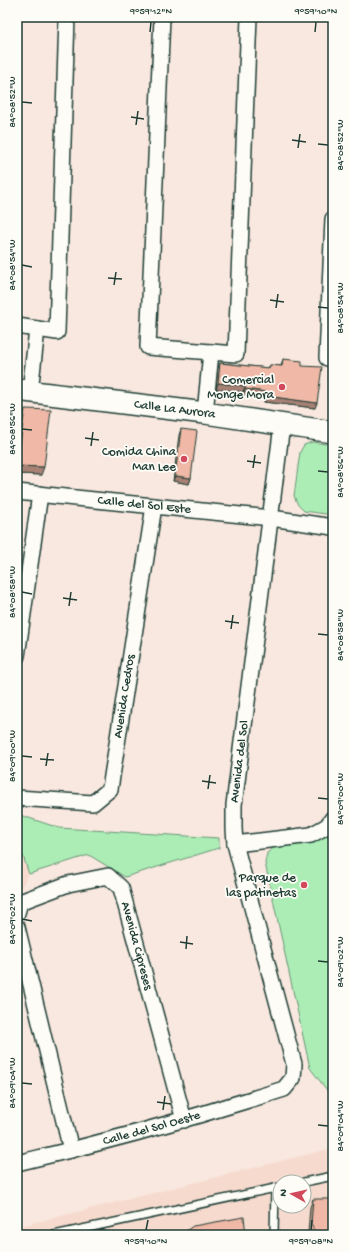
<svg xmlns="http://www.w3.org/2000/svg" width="350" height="1252" font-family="'Gochi Hand',sans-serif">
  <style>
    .built { fill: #f6dace; fill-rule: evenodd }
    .green { fill: #acedb6; stroke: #669575 }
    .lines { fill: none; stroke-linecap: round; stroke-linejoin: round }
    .lane-casing { stroke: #1f3d34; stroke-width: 10 }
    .street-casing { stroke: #1f3d34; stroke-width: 18 }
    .secondary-casing { stroke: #1f3d34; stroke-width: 24 }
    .lane { stroke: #fdfcf7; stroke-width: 7 }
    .street { stroke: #fdfcf7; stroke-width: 15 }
    .secondary { stroke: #fdfcf7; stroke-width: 21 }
    .wall { fill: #ce9e8f; stroke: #1f3d34 }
    .shaded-wall { fill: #a88174; stroke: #1f3d34 }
    .building { fill: #f0b8a6; stroke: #1f3d34 }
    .ticks { fill: none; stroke: #1f3d34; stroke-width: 1.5 }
    .poi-dot { fill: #d1495b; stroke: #fdfcf7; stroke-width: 1.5 }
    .labels { text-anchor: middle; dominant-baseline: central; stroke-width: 3.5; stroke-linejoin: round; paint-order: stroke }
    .poi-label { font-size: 13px; fill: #1f3d34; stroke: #fdfcf7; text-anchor: end }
    .street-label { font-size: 13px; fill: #1f3d34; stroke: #fdfcf7 }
    .neatline { fill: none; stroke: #1f3d34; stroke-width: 1.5 }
    .ticks-label { font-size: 10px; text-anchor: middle; fill: #1f3d34 }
  </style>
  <rect width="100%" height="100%" fill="#f9e8df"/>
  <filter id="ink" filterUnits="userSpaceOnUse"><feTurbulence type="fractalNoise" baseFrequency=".025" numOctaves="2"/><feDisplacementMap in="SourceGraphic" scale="8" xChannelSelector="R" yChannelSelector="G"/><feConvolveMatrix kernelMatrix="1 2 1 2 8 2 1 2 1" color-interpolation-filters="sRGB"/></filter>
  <g filter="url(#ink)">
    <g class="built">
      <path d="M17 838 29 874 17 894Z"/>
      <path d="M333 1148V1235H17V1227ZM280 1182H304V1206H280Z"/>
    </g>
    <g class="green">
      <path d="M312 442 333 445V515L304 511 298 505 294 496 300 452 304 445Z"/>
      <path d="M17 814 59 828 219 838V848L125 877 89 855 29 874 17 838Z"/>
      <path d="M333 835V1098L310 1068 265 863 267 853 276 846Z"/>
    </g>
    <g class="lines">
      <g class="lane-casing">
        <g id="lane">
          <path d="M304 1182 333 1176"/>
          <path d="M54 1235 280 1187"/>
          <path d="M274 1235 275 1188"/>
        </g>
      </g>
      <g class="street-casing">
        <g id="street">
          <path d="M162 17 148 347 236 354 249 17"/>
          <path d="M333 219 327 358H333"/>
          <path d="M17 326 57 332 67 17"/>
          <path d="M30 392 37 329"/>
          <path d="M205 413 211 352"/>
          <path id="s1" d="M17 492 271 518 333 527"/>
          <path d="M17 656 40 494"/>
          <path id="s2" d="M17 798 93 803 110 789 154 506"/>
          <path d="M235 844 311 835 327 826 333 818"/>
          <path id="s3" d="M17 913 20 902 68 884 108 876 121 888 184 1120"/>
          <path d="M17 927 71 1150"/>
          <path id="s4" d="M17 1163C107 1142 196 1117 284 1089L293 1078 294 1064 235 844 234 828V805L282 425"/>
        </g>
      </g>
      <g class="secondary-casing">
        <g id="secondary">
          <path id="s5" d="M17 390 205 413 333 432"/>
        </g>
      </g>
      <use href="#lane" class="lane"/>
      <use href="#street" class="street"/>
      <use href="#secondary" class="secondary"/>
    </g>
    <g class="wall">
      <path d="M283 359 302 366 315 408 264 402V398L243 395V392L216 389 218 368 220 363 268 368 270 365 281 366Z"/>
      <path d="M25 409 41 475 17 474V451L22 417Z"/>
      <path d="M181 429 191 478 189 484 173 481 179 435Z"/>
      <path d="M313 1199 333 1235H310L308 1232 310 1207Z"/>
    </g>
    <g class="shaded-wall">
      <path d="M218 383 245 386 243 392 216 389Z"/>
      <path d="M245 389 266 392 264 398 243 395Z"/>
      <path d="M266 396 317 403 315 408 264 402Z"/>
      <path d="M17 466 44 467 41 475 17 474Z"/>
      <path d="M175 476 191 478 189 484 173 481Z"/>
    </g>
    <g class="building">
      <path d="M283 359 302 361V366L322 367 317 403 266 396V392L245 389V386L218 383 220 363 269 368 270 365 282 366Z"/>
      <path d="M25 409 51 410 44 467 17 466Z"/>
      <path d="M181 429 197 431 191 478 175 476Z"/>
      <path d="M313 1199H333V1235H317L311 1224Z"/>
      <path d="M244 1217 246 1235H180L193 1226Z"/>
    </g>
  </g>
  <path class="ticks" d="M150 32 151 22M315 32 316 22M22 102 32 103M131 117 144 119M136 125 138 111M292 140 306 142M318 144 328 145M298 148 300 134M22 265 32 267M108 278 122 279M114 285 116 272M270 300 284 302M318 307 328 308M276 308 278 294M22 429 32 430M85 438 99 440M91 446 93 432M247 461 261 463M253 468 255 455M318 471 328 472M22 592 32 594M63 598 77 600M69 606 71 592M225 621 239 623M231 629 233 615M318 634 328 635M22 756 32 757M40 759 54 760M46 766 48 753M202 781 216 783M208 789 210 775M318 798 328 799M22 919 32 921M180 942 193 944M186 949 187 936M318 961 328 962M22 1083 32 1084M157 1102 171 1104M163 1110 165 1096M318 1125 328 1126M146 1230 148 1220M311 1230 312 1220"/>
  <g class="poi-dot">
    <circle cx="282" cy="387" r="4"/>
    <circle cx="184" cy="459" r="4"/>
    <circle cx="304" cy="885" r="4"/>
  </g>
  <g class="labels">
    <g class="poi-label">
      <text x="274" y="380">Comercial<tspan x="274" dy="15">Monge Mora</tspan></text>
      <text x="176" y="452">Comida China<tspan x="176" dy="15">Man Lee</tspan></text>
      <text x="296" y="878">Parque de<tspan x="296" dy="15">las patinetas</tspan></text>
    </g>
    <g class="street-label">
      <text stroke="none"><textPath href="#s5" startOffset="159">Calle La Aurora</textPath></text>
      <text stroke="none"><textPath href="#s1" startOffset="128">Calle del Sol Este</textPath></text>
      <text stroke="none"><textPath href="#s2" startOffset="192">Avenida Cedros</textPath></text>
      <text stroke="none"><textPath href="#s4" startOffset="616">Avenida del Sol</textPath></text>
      <text stroke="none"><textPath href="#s3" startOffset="181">Avenida Cipreses</textPath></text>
      <text stroke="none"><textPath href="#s4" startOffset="139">Calle del Sol Oeste</textPath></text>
    </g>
  </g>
  <rect width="350" height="1252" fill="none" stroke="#fdfcf7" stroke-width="44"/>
  <g transform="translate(292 1194) rotate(278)"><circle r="19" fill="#fdfcf7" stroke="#a4b0a9"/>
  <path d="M0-3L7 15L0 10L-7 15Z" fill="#d1495b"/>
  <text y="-6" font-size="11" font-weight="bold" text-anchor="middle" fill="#1f3d34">N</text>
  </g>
  <rect x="22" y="22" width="306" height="1208" class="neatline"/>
  <g class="ticks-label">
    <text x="151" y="14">9°59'12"N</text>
    <text x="316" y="14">9°59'10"N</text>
    <text transform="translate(11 102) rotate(-90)" y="4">84°08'52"W</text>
    <text transform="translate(339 145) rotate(-90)" y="4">84°08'52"W</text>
    <text transform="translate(11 265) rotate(-90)" y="4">84°08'54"W</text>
    <text transform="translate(339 308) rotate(-90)" y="4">84°08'54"W</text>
    <text transform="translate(11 429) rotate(-90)" y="4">84°08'56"W</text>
    <text transform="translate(339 472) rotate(-90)" y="4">84°08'56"W</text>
    <text transform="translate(11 592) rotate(-90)" y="4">84°08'58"W</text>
    <text transform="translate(339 635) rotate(-90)" y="4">84°08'58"W</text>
    <text transform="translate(11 756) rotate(-90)" y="4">84°09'00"W</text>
    <text transform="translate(339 799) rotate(-90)" y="4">84°09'00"W</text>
    <text transform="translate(11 919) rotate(-90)" y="4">84°09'02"W</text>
    <text transform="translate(339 962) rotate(-90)" y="4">84°09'02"W</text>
    <text transform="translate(11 1083) rotate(-90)" y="4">84°09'04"W</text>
    <text transform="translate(339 1126) rotate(-90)" y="4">84°09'04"W</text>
    <text x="146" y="1244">9°59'10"N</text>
    <text x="311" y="1244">9°59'08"N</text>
  </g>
</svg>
